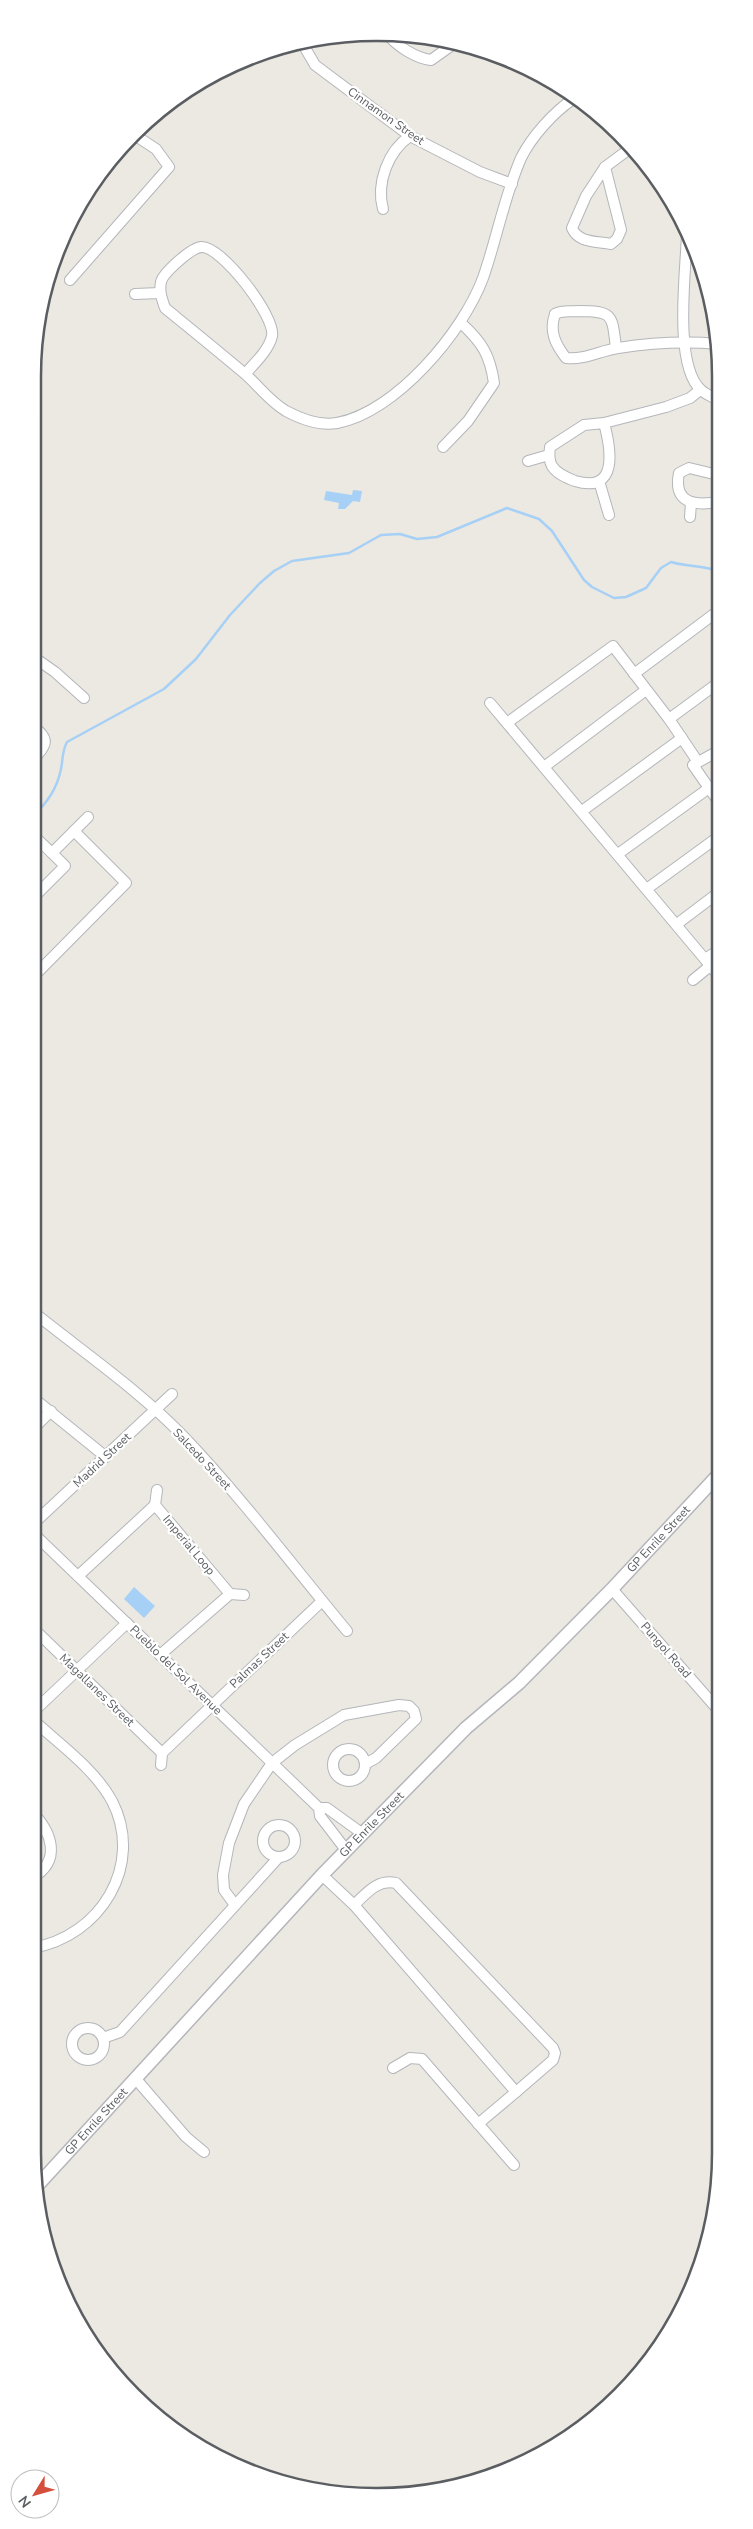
<svg xmlns="http://www.w3.org/2000/svg" width="753" height="2529" font-family="'Nunito Sans',sans-serif">
  <style>
    .water { fill: #a7d0f6 }
    .lines { fill: none; stroke-linecap: round; stroke-linejoin: round }
    .stream { stroke: #a7d0f6; stroke-width: 2.5 }
    .minor-casing { stroke: #b4b6bb; stroke-width: 12 }
    .tertiary-casing { stroke: #b4b6bb; stroke-width: 15 }
    .minor { stroke: #fff; stroke-width: 10 }
    .tertiary { stroke: #fff; stroke-width: 12 }
    .labels { text-anchor: middle; dominant-baseline: central; stroke-width: 4.5; stroke-linejoin: round; paint-order: stroke }
    .street-label { font-size: 12px; fill: #5a5d61; stroke: #fff }
    .rim { fill: none; stroke: #5a5d61; stroke-width: 2.5 }
  </style>
  <rect width="100%" height="100%" fill="#ebe9e1"/>
  <g class="water">
    <path d="M353 490 362 491 360 502 353 501 345 509H338L339 503 324 500 326 491 352 495Z"/>
    <path d="M134 1587 155 1606 144 1618 124 1599Z"/>
  </g>
  <g class="lines">
    <path class="stream" d="M32 817C47 803 57 789 61 769 63 759 62 751 67 742L164 689 196 659 230 615 260 583 274 571 292 561 349 553 381 535 400 534 417 539 437 537 507 508 539 519 552 531 584 580 592 587 614 598 626 597 646 588 661 568 671 562C687 567 703 565 718 571"/>
    <g class="minor-casing">
      <g id="minor">
        <path d="M386 33C397 46 415 58 431 60L455 43"/>
        <path d="M301 41 315 65 410 136 480 172 512 184"/>
        <path d="M605 167 621 230 617 239 611 244C596 241 578 243 572 228L586 196Z"/>
        <path d="M605 167 632 147"/>
        <path d="M383 209C376 183 388 151 410 136"/>
        <path d="M687 234C686 269 673 365 701 390 705 394 713 397 718 400"/>
        <path d="M70 280 169 167 156 149 133 134"/>
        <path d="M135 294 160 293"/>
        <path d="M555 314C549 331 555 344 566 358 585 360 599 351 618 348 651 343 684 341 718 344"/>
        <path d="M555 314C563 310 569 312 578 311 614 311 612 315 616 348"/>
        <path d="M245 374C254 364 269 350 272 336 276 317 221 245 201 247 191 248 163 273 161 282 159 292 162 299 165 308 192 330 218 351 244 373 258 385 270 402 286 411 301 419 320 426 337 423 396 412 463 332 483 278 497 238 504 197 521 158 532 136 553 113 573 99"/>
        <path d="M604 423C611 449 619 494 575 481 567 478 557 474 552 466 549 461 549 454 550 447L584 425 604 423 666 407 690 398 700 390"/>
        <path d="M443 447 468 421 494 383C490 355 482 342 461 323"/>
        <path d="M528 461 549 455"/>
        <path d="M718 475 689 468 679 473C673 503 694 506 718 502"/>
        <path d="M599 481 609 515"/>
        <path d="M690 517 691 503"/>
        <path d="M32 656 55 672 84 698"/>
        <path d="M634 674 718 611"/>
        <path d="M490 703 719 976"/>
        <path d="M669 719 718 683"/>
        <path d="M507 723 613 646 669 719 698 762"/>
        <path d="M32 725C52 740 46 745 32 761"/>
        <path d="M718 751 693 765 718 801"/>
        <path d="M544 767 646 690"/>
        <path d="M582 811 682 738"/>
        <path d="M32 834 52 853 88 817"/>
        <path d="M618 854 709 788"/>
        <path d="M648 888 718 837"/>
        <path d="M32 899 65 866 52 853"/>
        <path d="M677 924 718 893"/>
        <path d="M705 959 719 950"/>
        <path d="M32 978 126 883 74 831"/>
        <path d="M693 980 710 966"/>
        <path d="M32 1311C83 1352 139 1390 184 1437 242 1498 293 1566 347 1631"/>
        <path d="M32 1397 106 1457"/>
        <path d="M32 1430 51 1411"/>
        <path d="M155 1505 230 1594"/>
        <path d="M155 1505 157 1490"/>
        <path d="M32 1525 172 1394"/>
        <path d="M32 1532 319 1808 320 1816 346 1850"/>
        <path d="M78 1576 155 1505"/>
        <path d="M612 1589 720 1712"/>
        <path d="M230 1594 244 1595"/>
        <path d="M32 1627 162 1753"/>
        <path d="M160 1655 230 1594"/>
        <path d="M32 1713 127 1623"/>
        <path d="M32 1719C59 1744 94 1768 112 1801 145 1865 100 1937 32 1948"/>
        <circle cx="349" cy="1765" r="16"/>
        <path d="M161 1765 162 1753 322 1601"/>
        <path d="M319 1808H327L363 1834"/>
        <path d="M32 1812C52 1832 62 1861 32 1878"/>
        <circle cx="279" cy="1841" r="16"/>
        <path d="M322 1875 354 1905 516 2092 553 2060 555 2053 553 2048 396 1883C377 1879 367 1893 354 1905"/>
        <path d="M235 1905 224 1890 223 1875 229 1843 244 1804 272 1763 295 1745 344 1715 399 1705 409 1706 414 1711 416 1719 376 1758 365 1764"/>
        <circle cx="88" cy="2044" r="16"/>
        <path d="M103 2038 120 2032 279 1857"/>
        <path d="M393 2068 410 2058 422 2059 514 2165"/>
        <path d="M135 2078 186 2137 204 2152"/>
        <path d="M478 2124 516 2092"/>
      </g>
    </g>
    <g class="tertiary-casing">
      <g id="tertiary">
        <path id="s1" d="M36 2187 322 1875 466 1728 519 1683 612 1589 719 1474"/>
      </g>
    </g>
    <use href="#minor" class="minor"/>
    <use href="#tertiary" class="tertiary"/>
  </g>
  <g class="labels">
    <g class="street-label">
      <text transform="translate(386 116) rotate(35)">Cinnamon Street</text>
      <text transform="translate(202 1459) rotate(47)">Salcedo Street</text>
      <text transform="translate(102 1460) rotate(-43)">Madrid Street</text>
      <text stroke="none"><textPath href="#s1" startOffset="899">GP Enrile Street</textPath></text>
      <text transform="translate(189 1545) rotate(50)">Imperial Loop</text>
      <text transform="translate(666 1650) rotate(49)">Pungol Road</text>
      <text transform="translate(259 1660) rotate(-43)">Palmas Street</text>
      <text transform="translate(176 1670) rotate(44)">Pueblo del Sol Avenue</text>
      <text transform="translate(97 1690) rotate(44)">Magallanes Street</text>
      <text stroke="none"><textPath href="#s1" startOffset="494">GP Enrile Street</textPath></text>
      <text stroke="none"><textPath href="#s1" startOffset="89">GP Enrile Street</textPath></text>
    </g>
  </g>
  <path d="M0 0H753V2529H0ZM376 41H377A335 335 0 0 1 712 376V2153A335 335 0 0 1 377 2488H376A335 335 0 0 1 41 2153V376A335 335 0 0 1 376 41Z" fill="#fff" fill-rule="evenodd"/>
  <path class="rim" d="M376 41H377A335 335 0 0 1 712 376V2153A335 335 0 0 1 377 2488H376A335 335 0 0 1 41 2153V376A335 335 0 0 1 376 41Z"/>
  <g transform="translate(35 2494) rotate(233)"><circle r="24" fill="#ffffff" stroke="#bdbec0"/>
  <path d="M0-4L9 19L0 12L-9 19Z" fill="#d64f3c"/>
  <text y="-8" font-size="14" font-weight="bold" text-anchor="middle" fill="#5a5d61">N</text>
  </g>
</svg>
